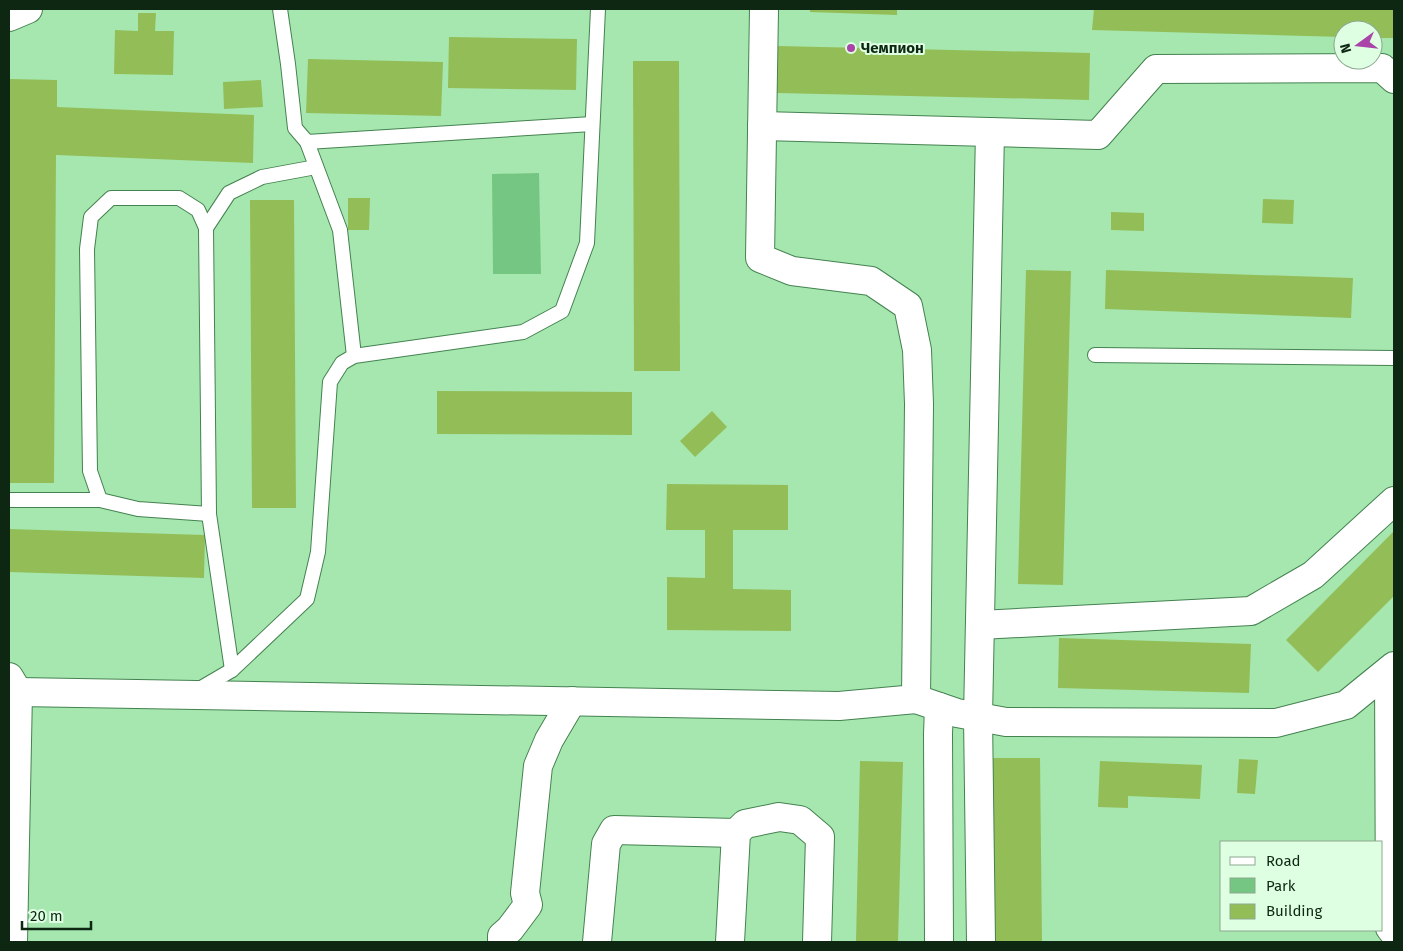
<svg xmlns="http://www.w3.org/2000/svg" width="1403" height="951" font-family="'Fira Sans',sans-serif">
  <style>
    .green { fill: #75c683 }
    .building { fill: #93be57 }
    .lines { fill: none; stroke-linecap: round; stroke-linejoin: round }
    .lane-casing { stroke: #448250; stroke-width: 16 }
    .street-casing { stroke: #448250; stroke-width: 30 }
    .secondary-casing { stroke: #448250; stroke-width: 30 }
    .lane { stroke: #fff; stroke-width: 14 }
    .street { stroke: #fff; stroke-width: 28 }
    .secondary { stroke: #fff; stroke-width: 28 }
    .poi-dot { fill: #aa44a8; stroke: #dfffe3; stroke-width: 2 }
    .labels { text-anchor: middle; dominant-baseline: central; stroke-width: 4; stroke-linejoin: round; paint-order: stroke }
    .poi-label { font-size: 15px; font-weight: bold; fill: #0d2712; stroke: #dfffe3; text-anchor: start }
  </style>
  <rect width="100%" height="100%" fill="#a6e7af"/>
  <path class="green" d="M539 173 541 274H493L492 174Z"/>
  <g class="building">
    <path d="M810 9H897V15L810 12Z"/>
    <path d="M1094 9H1394V38H1373V30H1343V37L1092 30Z"/>
    <path d="M138 13H156L155 31H174L173 75 114 74 115 30 138 31Z"/>
    <path d="M449 37 577 39 576 90 448 88Z"/>
    <path d="M778 46 1090 53 1089 100 777 93Z"/>
    <path d="M308 59 443 62 441 116 306 113Z"/>
    <path d="M633 61H679L680 371H634Z"/>
    <path d="M9 79 57 80V107L254 115 253 163 56 155 54 483H9Z"/>
    <path d="M261 80 263 107 224 109 223 82Z"/>
    <path d="M348 198H370L369 230H348Z"/>
    <path d="M1263 199 1294 200 1293 224 1262 223Z"/>
    <path d="M250 200H294L296 508H252Z"/>
    <path d="M1111 212 1144 213V231L1111 230Z"/>
    <path d="M1026 270 1071 271 1063 585 1018 584Z"/>
    <path d="M1106 270 1353 278 1351 318 1105 309Z"/>
    <path d="M437 391 632 392V435L437 434Z"/>
    <path d="M712 411 727 427 695 457 680 441Z"/>
    <path d="M667 484 788 485V530H733V589L791 590V631L667 630V577L705 578V530H666Z"/>
    <path d="M9 529 205 535 204 578 9 572Z"/>
    <path d="M1394 531V596L1318 672 1286 640Z"/>
    <path d="M1059 638 1251 644 1249 693 1058 688Z"/>
    <path d="M991 758H1040L1042 942H992Z"/>
    <path d="M1239 759 1258 760 1255 794 1237 793Z"/>
    <path d="M860 761 903 762 898 942H856Z"/>
    <path d="M1100 761 1202 765 1200 799 1128 796V808L1098 807Z"/>
  </g>
  <g class="lines">
    <g class="lane-casing">
      <g id="lane">
        <path d="M280 9 288 64 295 128 307 142 592 124"/>
        <path d="M307 142 340 230 354 356"/>
        <path d="M206 228 229 193 262 177 316 167"/>
        <path d="M1095 355 1394 358"/>
        <path d="M9 500H100L138 509 209 514"/>
        <path d="M100 500 90 471 87 249 91 217 111 198H179L198 210 206 228 209 514 232 670"/>
        <path d="M196 691 232 670 307 599 318 552 330 382 342 363 354 356 523 332 562 311 587 243 598 9"/>
      </g>
    </g>
    <g class="street-casing">
      <g id="street">
        <path d="M762 126 1098 135 1156 69 1382 68 1394 79"/>
        <path d="M980 625 1251 611 1313 575 1394 501"/>
        <path d="M1389 671 1390 928 1394 933"/>
        <path d="M9 677 18 692 13 942"/>
        <path d="M18 692 839 706 916 699 919 404 917 350 908 306 871 281 792 271 760 258 764 9"/>
        <path d="M916 699 957 713 1006 722 1276 723 1346 705 1394 666"/>
        <path d="M502 942V936L510 929 528 905 525 893 538 766 549 740 572 701"/>
        <path d="M597 942 606 844 614 830 736 833"/>
        <path d="M730 942 736 833 745 824 779 817 800 820 820 837 817 942"/>
        <path d="M939 942 938 734 939 707"/>
        <path d="M981 942 978 717 990 132"/>
      </g>
    </g>
    <g class="secondary-casing">
      <path id="secondary" d="M9 17 28 9"/>
    </g>
    <use href="#lane" class="lane"/>
    <use href="#street" class="street"/>
    <use href="#secondary" class="secondary"/>
  </g>
  <circle class="poi-dot" cx="851" cy="48" r="5"/>
  <g class="labels">
    <g class="poi-label">
      <text x="861" y="48">Чемпион</text>
    </g>
  </g>
  <rect width="1403" height="951" fill="none" stroke="#0d2712" stroke-width="20"/>
  <rect x="1220" y="841" width="162" height="90" fill="#dfffe3" stroke="#8ba98f"/>
  <rect x="1230" y="857" width="25" height="8" fill="#ffffff" stroke="#8ba98f"/>
  <text x="1266" y="866" font-size="15" fill="#0d2712">Road</text>
  <rect x="1230" y="878" width="25" height="15" fill="#75c683" stroke="#8ba98f"/>
  <text x="1266" y="891" font-size="15" fill="#0d2712">Park</text>
  <rect x="1230" y="904" width="25" height="15" fill="#93be57" stroke="#8ba98f"/>
  <text x="1266" y="916" font-size="15" fill="#0d2712">Building</text>
  <g transform="translate(1358 45) rotate(255)"><circle r="24" fill="#dfffe3" stroke="#8ba98f"/>
  <path d="M0-4L9 19L0 12L-9 19Z" fill="#aa44a8"/>
  <text y="-8" font-size="14" font-weight="bold" text-anchor="middle" fill="#0d2712">N</text>
  </g>
  <path d="M22 921v8h69v-8" fill="none" stroke="#0d2712" stroke-width="2.5"/>
  <text x="30" y="921" font-size="15" fill="#0d2712" stroke="#dfffe3" stroke-width="4" paint-order="stroke">20 m</text>
</svg>
